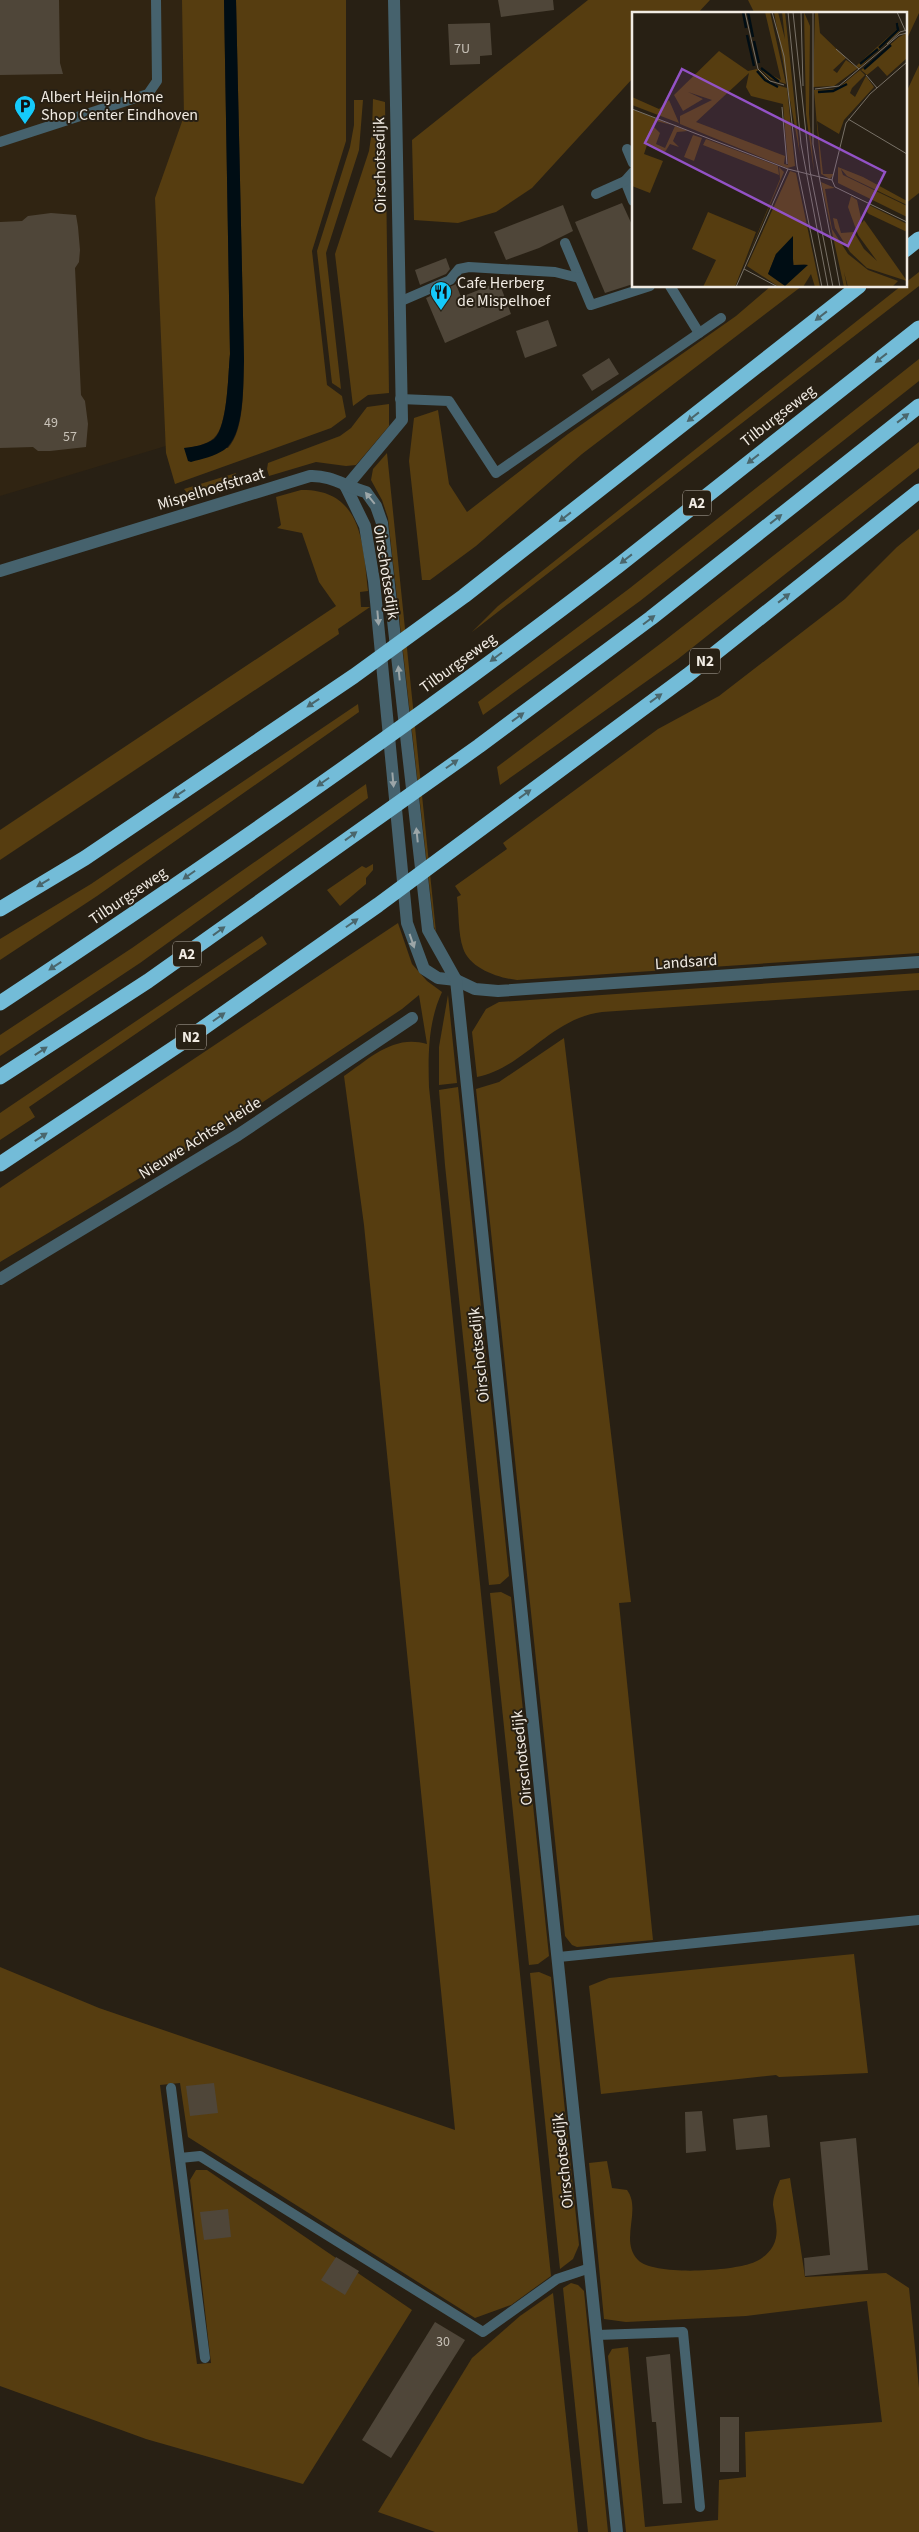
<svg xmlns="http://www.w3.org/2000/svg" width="919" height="2532" font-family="'Source Sans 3',sans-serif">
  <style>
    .built { fill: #302412 }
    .green { fill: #563d10 }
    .water { fill: #000d14 }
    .building { fill: #4f4639 }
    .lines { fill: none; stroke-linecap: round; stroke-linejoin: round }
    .lane { stroke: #46626d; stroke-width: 10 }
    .street { stroke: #46626d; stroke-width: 12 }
    .highway { stroke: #73bcd8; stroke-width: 15 }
    .oneway { fill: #4a666c }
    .oneway2 { fill: #9ca6a8 }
    .labels { text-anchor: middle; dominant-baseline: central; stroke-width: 4; stroke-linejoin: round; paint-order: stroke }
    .number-label { font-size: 14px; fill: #c8c2b8 }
    .shield { fill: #282014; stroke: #b5aea5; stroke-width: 1 }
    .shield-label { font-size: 15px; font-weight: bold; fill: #f1ebe3 }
    .poi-label { font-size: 16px; fill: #f1ebe3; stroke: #282014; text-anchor: start }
    .street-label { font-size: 16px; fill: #f1ebe3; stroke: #282014 }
    .inset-river { fill: none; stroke: #000d14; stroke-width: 2.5 }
    .inset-road { fill: none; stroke: #787167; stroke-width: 1 }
    .view { fill: #9352c6; fill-opacity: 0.15; stroke: #9352c6; stroke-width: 2.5 }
    .inset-edge { fill: none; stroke: #f1ebe3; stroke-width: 2.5 }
  </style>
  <rect width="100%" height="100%" fill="#282014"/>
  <path class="built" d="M0 0H190L199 436 0 496Z"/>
  <g class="green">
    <path d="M182 0H224L230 354C228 373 228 426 214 438 206 445 193 447 184 449L228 448C245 430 243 385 244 361L236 0H346V141L312 251 327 385 342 396 346 417 331 428 175 484 166 453 155 198 184 116Z"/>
    <path d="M588 0H710L697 14H633V78L532 188 496 212 458 223 414 220 412 140Z"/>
    <path d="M748 0H919V13L905 43V14H755Z"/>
    <path d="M919 65V193L905 204V95Z"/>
    <path d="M373 99 385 102 389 393 368 395 353 406 335 254 369 151 372 131Z"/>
    <path d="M354 100H363L359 150 326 253 341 389 332 383 317 251 350 147 354 125Z"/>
    <path d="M919 272V286L472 632 498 606 901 286H905V283Z"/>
    <path d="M771 286H802L582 454 476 546 430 580H422L409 461 414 418 438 410 449 484 467 512 568 434 736 316Z"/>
    <path d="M919 359V381L640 601 483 715 478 702 630 588Z"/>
    <path d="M389 404V426L356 465 346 466 316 462 269 476 267 469 268 463 340 436 351 428 367 407Z"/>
    <path d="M919 442V468L678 659 500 785 497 767 664 641Z"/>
    <path d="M387 453 436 932 434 927 388 518 382 500 371 480 373 469Z"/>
    <path d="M236 473 228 490 201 498 188 494 184 489Z"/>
    <path d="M301 490C363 489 363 545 368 591L360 592 361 607H370L338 629 339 634 0 860V830L336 606 319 582 302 533 277 528 281 525 276 497Z"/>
    <path d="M919 529V953L517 980C498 978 469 968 463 948 458 933 459 913 457 897L461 895 455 886 507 849 503 843 658 729 719 696 845 599 897 547Z"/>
    <path d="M358 704 359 712 97 896 0 960V939L91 884Z"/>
    <path d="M366 784 368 798 140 963 0 1056V1035L132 948Z"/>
    <path d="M373 864V870L366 878V884L340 906 327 890 362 866 366 868Z"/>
    <path d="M398 923 412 964 427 981 442 992C428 1022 428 1055 429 1087L551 2276 511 2305 475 2318 188 2137 180 2083 160 2085 197 2364 211 2363 190 2180 196 2170H207L412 2310 303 2484 146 2439 0 2386V1967L99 2008 455 2130 364 1225 344 1076C370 1058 394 1034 427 1044L419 995 402 1009 233 1122 0 1262V1188Z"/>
    <path d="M262 936 267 944 29 1107 35 1117 0 1140V1113Z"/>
    <path d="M919 973V990L602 1012C549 1019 524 1068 477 1077L472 1032 486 1009 499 1002Z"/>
    <path d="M448 995 457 1083 439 1085V1047Z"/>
    <path d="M564 1038 631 1602 619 1603 653 1940 577 1947 572 1945 565 1936 476 1089 499 1082Z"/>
    <path d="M458 1087 509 1576 500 1584 489 1585 445 1165 439 1090Z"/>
    <path d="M501 1592 511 1597 549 1956 538 1964 529 1965 490 1593Z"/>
    <path d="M854 1954 868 2073 779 2077 776 2075 601 2094 589 1986 609 1978Z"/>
    <path d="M539 1972 551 1977 579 2245 573 2259 560 2269 530 1973Z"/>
    <path d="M607 2161 612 2188 627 2190C642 2210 619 2241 638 2260 654 2276 728 2271 749 2264 759 2261 768 2255 773 2246 780 2233 775 2220 773 2205 773 2196 777 2188 780 2180L790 2178 805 2277 886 2273 909 2288 919 2388V2532H626L608 2356 612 2349 628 2347 645 2527 718 2520 719 2480 746 2477 745 2432 882 2422 867 2301 746 2316 626 2322 604 2319 589 2163Z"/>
    <path d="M571 2283 578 2285 584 2291 608 2532H588L563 2288Z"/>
    <path d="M553 2293 578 2532H435L378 2512 472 2358 520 2316Z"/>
  </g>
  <path class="water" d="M224 0H236L244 361C243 384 245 436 224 450 215 456 202 459 191 462L188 461 184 448C193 447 206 445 214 439 228 427 228 373 230 354Z"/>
  <g class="building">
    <path d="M0 0H59L60 63 63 74 0 75Z"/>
    <path d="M498 0H553L554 10 501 17Z"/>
    <path d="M490 23 492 55 480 56V64L450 65 448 24Z"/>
    <path d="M622 203 633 227V284L605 293 575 222Z"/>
    <path d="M563 205 573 231 539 248 506 260 494 232Z"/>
    <path d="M51 213 76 215 78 227 80 250 79 262 75 268 81 395 85 401 88 424 86 447 50 451H38L33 447 0 448V222L22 221 28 216Z"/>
    <path d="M446 258 450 269 446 274 420 285 415 270Z"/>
    <path d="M499 282 511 314 445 343 426 298 456 284 461 297Z"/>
    <path d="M548 320 557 346 525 358 516 331Z"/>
    <path d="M609 358 619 374 592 391 582 375Z"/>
    <path d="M214 2083 218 2113 190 2116 186 2086Z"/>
    <path d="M702 2111 706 2151 686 2153 685 2112Z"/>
    <path d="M767 2115 770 2147 736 2150 733 2119Z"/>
    <path d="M856 2138 868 2270 805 2276 804 2258 830 2255 820 2142Z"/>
    <path d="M228 2209 231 2237 204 2240 200 2212Z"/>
    <path d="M336 2257 359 2271 345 2295 321 2280Z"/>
    <path d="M435 2322 465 2340 391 2458 362 2440Z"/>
    <path d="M670 2354 682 2503 663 2504 656 2422H652L646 2357Z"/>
    <rect x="720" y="2417" width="19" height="55"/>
  </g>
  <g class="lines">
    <g class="lane">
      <path d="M0 142 148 94 157 81 156 0"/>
      <path d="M627 149 633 163"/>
      <path d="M633 172 625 181 633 201"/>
      <path d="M596 194 625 181"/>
      <path d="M565 243 591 305 650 286"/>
      <path d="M670 286 699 333"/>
      <path d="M399 302 450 280 459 269 469 267 555 272 579 278"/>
      <path d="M400 399 449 401 496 473 721 318"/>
      <path d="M559 1957 919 1920"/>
      <path d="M171 2088 205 2358"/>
      <path d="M180 2158 200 2156 483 2332 557 2279 590 2268"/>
      <path d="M597 2335 683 2332 700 2507"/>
    </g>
    <g class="street">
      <path d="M346 487 365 526 374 581 407 923 424 969 438 978 456 980 475 989 498 991 919 962"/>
      <path d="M346 487 402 420 394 0"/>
      <path d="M0 571 310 476C331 475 346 487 366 492L376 506 382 523 428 930 456 980 617 2532"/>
      <path d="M0 1279 238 1135 412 1018"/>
    </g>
    <g class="highway">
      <path d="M905 250 919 239"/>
      <path d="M0 909 85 858 354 676 464 596 859 286"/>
      <path d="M0 1003C210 864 418 720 618 566 719 487 819 407 919 328"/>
      <path d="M0 1077 148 981 479 746 651 618 919 406"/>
      <path d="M0 1164 186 1040 378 905 688 675 919 491"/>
    </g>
  </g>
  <defs><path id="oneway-solid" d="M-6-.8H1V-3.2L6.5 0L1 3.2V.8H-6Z" transform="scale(1.25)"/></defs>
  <g class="oneway">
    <use href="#oneway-solid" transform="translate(821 316) rotate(142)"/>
    <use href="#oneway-solid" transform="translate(881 358) rotate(142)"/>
    <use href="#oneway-solid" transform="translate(693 417) rotate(142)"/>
    <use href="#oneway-solid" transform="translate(903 418) rotate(-38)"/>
    <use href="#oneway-solid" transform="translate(753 459) rotate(142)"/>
    <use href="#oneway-solid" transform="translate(565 517) rotate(142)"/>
    <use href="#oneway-solid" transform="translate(776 519) rotate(-38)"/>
    <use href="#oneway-solid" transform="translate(626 559) rotate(142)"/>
    <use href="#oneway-solid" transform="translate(784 598) rotate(-38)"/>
    <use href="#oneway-solid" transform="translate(649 620) rotate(-37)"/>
    <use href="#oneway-solid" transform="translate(496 657) rotate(143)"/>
    <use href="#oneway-solid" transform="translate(656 698) rotate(-36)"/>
    <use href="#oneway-solid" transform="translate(313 703) rotate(146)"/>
    <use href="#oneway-solid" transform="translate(518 717) rotate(-36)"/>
    <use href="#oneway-solid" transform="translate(452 764) rotate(-35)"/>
    <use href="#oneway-solid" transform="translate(323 782) rotate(145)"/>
    <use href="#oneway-solid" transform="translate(179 794) rotate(146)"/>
    <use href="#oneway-solid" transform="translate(525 794) rotate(-36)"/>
    <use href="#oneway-solid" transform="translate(351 836) rotate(-36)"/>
    <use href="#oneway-solid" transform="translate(189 875) rotate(145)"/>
    <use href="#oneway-solid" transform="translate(43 883) rotate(149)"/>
    <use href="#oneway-solid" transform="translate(352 923) rotate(-35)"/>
    <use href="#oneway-solid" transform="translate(219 931) rotate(-36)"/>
    <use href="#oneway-solid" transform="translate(55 966) rotate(147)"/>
    <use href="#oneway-solid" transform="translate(219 1017) rotate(-35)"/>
    <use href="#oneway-solid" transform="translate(41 1051) rotate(-33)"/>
    <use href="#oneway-solid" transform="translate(41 1137) rotate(-33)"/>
  </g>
  <g class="oneway2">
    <use href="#oneway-solid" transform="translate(370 498) rotate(-129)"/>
    <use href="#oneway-solid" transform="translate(378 618) rotate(85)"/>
    <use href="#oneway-solid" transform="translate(399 673) rotate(-96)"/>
    <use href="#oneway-solid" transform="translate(393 780) rotate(85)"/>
    <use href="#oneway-solid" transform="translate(417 835) rotate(-96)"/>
    <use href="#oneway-solid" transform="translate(412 941) rotate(71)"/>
  </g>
  <defs>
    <g id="parking-pin" transform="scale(1.125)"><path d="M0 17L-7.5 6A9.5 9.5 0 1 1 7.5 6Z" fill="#15cafb" stroke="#282014"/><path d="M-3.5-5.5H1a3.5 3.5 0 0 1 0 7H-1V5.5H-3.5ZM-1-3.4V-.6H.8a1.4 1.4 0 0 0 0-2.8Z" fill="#111"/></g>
    <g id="restaurant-pin" transform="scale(1.125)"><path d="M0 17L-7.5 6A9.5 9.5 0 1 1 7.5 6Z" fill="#15cafb" stroke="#282014"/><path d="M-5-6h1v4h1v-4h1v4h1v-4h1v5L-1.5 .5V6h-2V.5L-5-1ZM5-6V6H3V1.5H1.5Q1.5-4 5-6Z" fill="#111"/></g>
  </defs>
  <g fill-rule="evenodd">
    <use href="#parking-pin" x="25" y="106"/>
    <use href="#restaurant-pin" x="441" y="292"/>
  </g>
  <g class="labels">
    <g class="number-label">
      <text x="462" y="49">7U</text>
      <text x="51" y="423">49</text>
      <text x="70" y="437">57</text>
      <text x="443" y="2342">30</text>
    </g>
    <g class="shield">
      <rect x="683" y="490.5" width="28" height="25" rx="4"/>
      <rect x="690" y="648.5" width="30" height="25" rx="4"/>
      <rect x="173" y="941.5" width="28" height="25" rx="4"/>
      <rect x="176" y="1024.5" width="30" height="25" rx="4"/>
    </g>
    <g class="shield-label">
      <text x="697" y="503">A2</text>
      <text x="705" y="661">N2</text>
      <text x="187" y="954">A2</text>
      <text x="191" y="1037">N2</text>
    </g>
    <g class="poi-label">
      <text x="41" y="97">Albert Heijn Home<tspan x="41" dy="18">Shop Center Eindhoven</tspan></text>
      <text x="457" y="283">Cafe Herberg<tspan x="457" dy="18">de Mispelhoef</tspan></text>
    </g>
    <g class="street-label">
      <text transform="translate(380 165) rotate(-91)">Oirschotsedijk</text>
      <text transform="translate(778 416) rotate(-38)">Tilburgseweg</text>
      <text transform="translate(211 489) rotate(-17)">Mispelhoefstraat</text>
      <text transform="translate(386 572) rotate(81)">Oirschotsedijk</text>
      <text transform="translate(458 663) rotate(-36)">Tilburgseweg</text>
      <text transform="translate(128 896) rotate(-34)">Tilburgseweg</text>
      <text transform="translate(686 962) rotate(-4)">Landsard</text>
      <text transform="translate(200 1138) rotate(-32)">Nieuwe Achtse Heide</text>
      <text transform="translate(479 1355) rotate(-96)">Oirschotsedijk</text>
      <text transform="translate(522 1758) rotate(-96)">Oirschotsedijk</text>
      <text transform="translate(563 2161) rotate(-96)">Oirschotsedijk</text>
    </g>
  </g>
  <g transform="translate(632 12)">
    <rect width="275" height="275" fill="#282014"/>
    <path d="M133 0H138L154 72 139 67 127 56 149 68ZM142 0H146L153 27 150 0H153L168 143ZM172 0 178 14 177 102 182 160 174 102ZM183 0H186L188 21 214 46 201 58 205 61 214 48 226 56 202 74 181 75ZM267 10V20L227 56 224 54 265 17ZM275 21V46L255 64 246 54 235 63 229 58 267 25ZM87 39 116 59 125 57 141 72 155 76 163 154 155 156 48 112V104L80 88 56 80 71 87 51 99 42 83ZM117 61 114 75 119 84 151 92 156 153 152 152 153 144 64 110ZM228 58 233 63 220 76 218 81 223 85 234 64 242 75 212 108 207 122 185 109 191 162H202L198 167 189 162 182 78 205 77ZM0 85 27 97 37 88 47 111 0 93ZM0 97 40 113 24 109 22 115 28 121 24 132 33 136 43 114 56 119 45 120 41 129 47 135 38 132 33 140 15 133 12 142 31 149 18 181 0 174ZM61 123 70 126 62 149 52 145ZM74 127 146 154 147 163 71 133ZM147 155 152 160 110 259 148 167ZM206 155 231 165 275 189V193L215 164 209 157 211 163 275 194V205L206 171ZM158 159 164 161 165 166 188 275H183L179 262 171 275H147L115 254ZM159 235 162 253 176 252 136 262 144 242ZM189 170 203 176 193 177 198 206 200 217 216 242 236 258 266 269 260 275H216L212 260 215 275H212ZM219 184 225 188 230 211 232 208 275 269 235 256 218 240 203 216 201 206 205 207 209 221 222 220 232 237 245 249 226 223 216 195ZM237 193 275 212V220L237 202 235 200ZM76 200 124 220 103 275H71L84 248 60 237Z" fill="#563d10" fill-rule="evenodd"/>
    <path d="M161 224V253H176L153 274 136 262 144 242Z" fill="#000d14"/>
    <path class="inset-river" d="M111 0 114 16M116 0 121 25M115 23 122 54M122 29 127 51M247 36 266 18 265 11M228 52 246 37M129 56 147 70M232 57 259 33M125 59 133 68 146 75M186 80 201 79 215 72"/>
    <path class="inset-road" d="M113 0 126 57 138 69 152 73M140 0 152 44 165 154 190 275M156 0 169 132 196 275M161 0 178 159 201 275M169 0 171 74M181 0V132L208 275M265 0 273 18M255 32 268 20 275 18M204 37 227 57M234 63 245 76M183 77 207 74 267 23 275 21M150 95 155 152M0 97 156 157 200 168M216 107 275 142M200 168 214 111 238 82 275 50M200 168 203 175 275 210M112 257 146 275M104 275 156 157"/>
    <path class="view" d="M50 57 253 160 216 234 13 131Z"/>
    <rect width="275" height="275" class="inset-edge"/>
  </g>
</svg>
